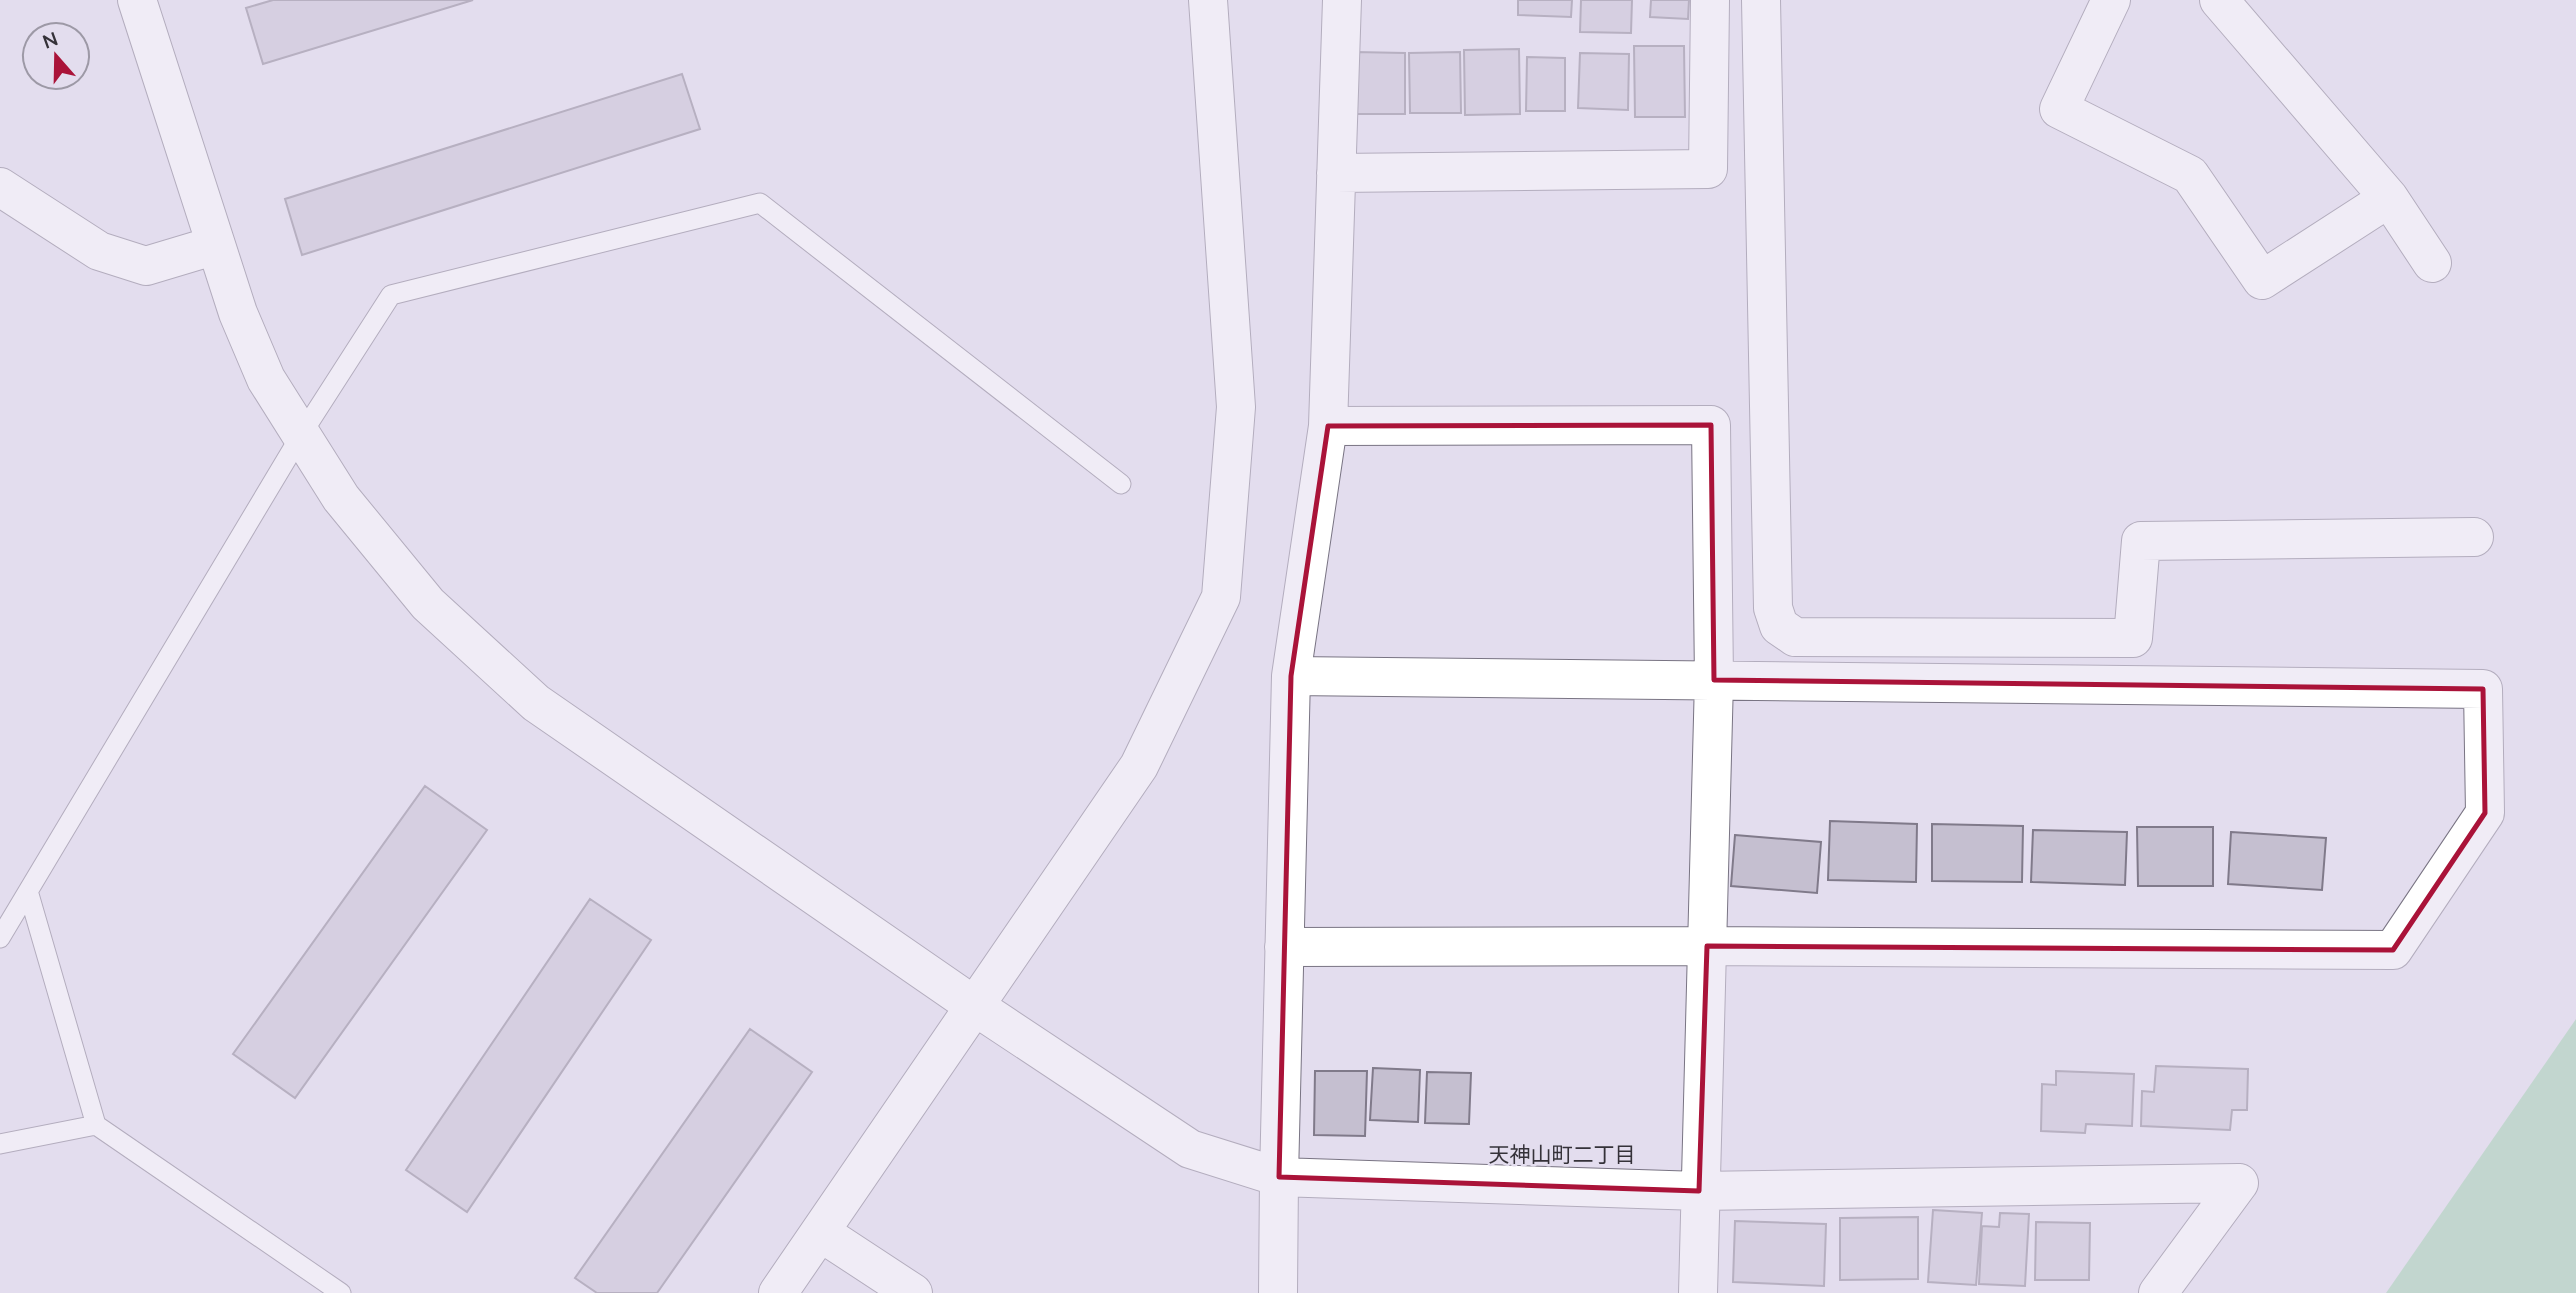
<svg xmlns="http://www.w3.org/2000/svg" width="2576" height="1293" font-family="Mulish,'Noto Sans JP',sans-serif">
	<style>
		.green { fill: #9acfa9 }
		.building { fill: #c5bfd0; stroke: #807a8a; stroke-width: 2 }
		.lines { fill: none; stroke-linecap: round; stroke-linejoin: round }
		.service-casing { stroke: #797483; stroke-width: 21 }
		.minor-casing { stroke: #797483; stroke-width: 40 }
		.service { stroke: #fff; stroke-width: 19 }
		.minor { stroke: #fff; stroke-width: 38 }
		.marked { fill: none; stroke: #aa1339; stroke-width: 5; stroke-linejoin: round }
		.labels { text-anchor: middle; stroke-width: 5; stroke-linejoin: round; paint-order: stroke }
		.neighbourhood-label { font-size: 21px; fill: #353239; stroke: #e3ddee }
	</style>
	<rect width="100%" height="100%" fill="#e3ddee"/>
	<path class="green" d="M2576,1019V1293H2386Z"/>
	<path class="building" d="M273,0H473L263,64L246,8Z
		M1518,0H1572L1571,17L1518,15Z
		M1581,0H1632L1631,33L1580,32Z
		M1651,0H1689L1688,19L1650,17Z
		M1634,46H1684L1685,117H1635Z
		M1519,49L1520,114L1465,115L1464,50Z
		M1355,52L1405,53V114H1354Z
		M1460,52L1461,113H1410L1409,53Z
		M1580,53L1629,54L1628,110L1578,108Z
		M1527,57L1565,58V111H1526Z
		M682,74L700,129L302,255L285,199Z
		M425,786L487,830L295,1098L233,1054Z
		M1830,821L1917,824L1916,882L1828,880Z
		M1932,824L2023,826L2022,882L1932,881Z
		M2137,827H2213V886H2138Z
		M2033,830L2127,832L2125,885L2031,882Z
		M2231,832L2326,838L2322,890L2228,884Z
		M1735,835L1821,842L1817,893L1731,886Z
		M590,899L651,940L467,1212L406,1170Z
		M750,1029L812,1072L657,1293H597L575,1278Z
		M2156,1066L2248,1069L2247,1110H2232L2230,1130L2141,1126L2142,1091L2154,1092Z
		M1373,1068L1420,1070L1418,1122L1370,1120Z
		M1315,1071H1367L1365,1136L1314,1135Z
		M2056,1071L2134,1074L2132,1126L2086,1124L2085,1133L2041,1131L2042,1084L2056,1085Z
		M1427,1072L1471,1073L1469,1124L1425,1123Z
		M1933,1210L1982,1213L1976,1285L1928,1282Z
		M2000,1213L2029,1214L2025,1286L1979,1284L1982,1226L1999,1227Z
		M1918,1217V1279L1840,1280V1218Z
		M1735,1221L1826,1224L1824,1286L1733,1282Z
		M2036,1222L2090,1223L2089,1280H2035Z"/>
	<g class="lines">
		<defs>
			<path id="service" d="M28,891L96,1125
				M0,938L301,435L391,295L760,203L1121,484
				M0,1144L96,1125L341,1293"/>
			<path id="minor" d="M137,0L238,313L266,379L341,498L428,604L536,703L976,1007L1190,1149L1279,1177L1699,1191L2239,1183
				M1761,0L1773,608L1779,626L1795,637L2133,638L2141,541L2474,537
				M2111,0L2059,109L2190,175L2262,280L2389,198
				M2219,0L2389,198L2432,263
				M1336,173L1708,169L1710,0
				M0,187L99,251L146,266L216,245
				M1328,426L1711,425L1714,680L1698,1293
				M1284,947L1707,946L2393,950L2485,813L2483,689L1291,676
				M820,1232L913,1293
				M778,1293L1139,766L1221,597L1236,407L1208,0
				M1278,1293L1279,1177L1291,676L1328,426L1342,0
				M2158,1293L2239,1183"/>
		</defs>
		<use href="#service" class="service-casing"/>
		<use href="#minor" class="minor-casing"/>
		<use href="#service" class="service"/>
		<use href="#minor" class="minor"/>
	</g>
	<path d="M0 0H2576V1293H0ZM1711,425L1714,680L2483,689L2485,813L2393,950L1707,946L1699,1191L1279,1177L1291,676L1328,426Z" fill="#e3ddee" fill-opacity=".55" fill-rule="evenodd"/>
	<path class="marked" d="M1711,425L1714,680L2483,689L2485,813L2393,950L1707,946L1699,1191L1279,1177L1291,676L1328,426Z"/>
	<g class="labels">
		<g class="neighbourhood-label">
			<text x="1562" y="1162">天神山町二丁目</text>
		</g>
	</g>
	<g transform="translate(56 56) rotate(340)"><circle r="33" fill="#e3ddee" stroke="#9d99a6" stroke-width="2"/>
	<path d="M0-5L12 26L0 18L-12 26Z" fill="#aa1339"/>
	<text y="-10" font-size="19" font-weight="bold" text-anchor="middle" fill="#353239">N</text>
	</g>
</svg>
